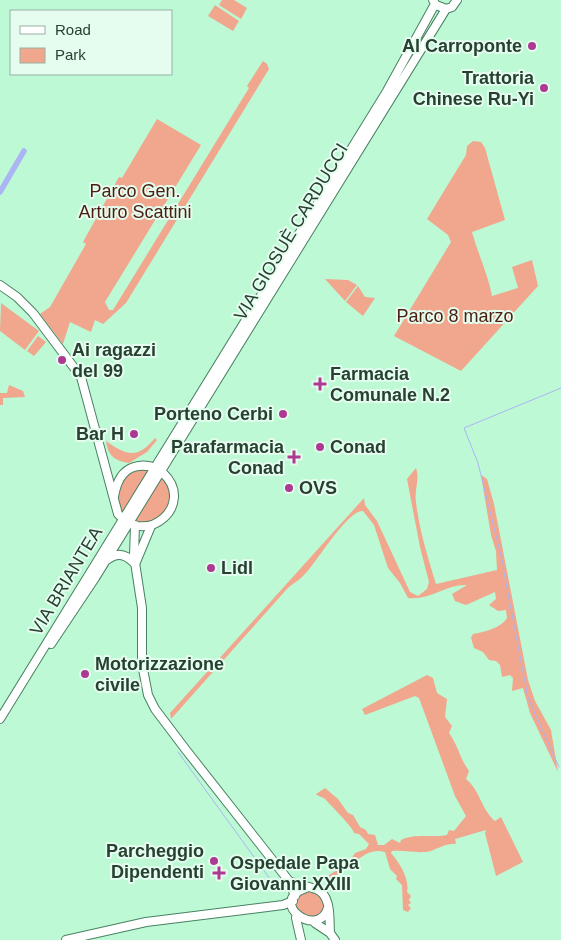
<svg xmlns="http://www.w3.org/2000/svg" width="561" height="940" font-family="Helvetica,sans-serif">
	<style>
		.green { fill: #f1a68e }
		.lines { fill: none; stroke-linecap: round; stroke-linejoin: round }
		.stream { stroke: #acb5f4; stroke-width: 1 }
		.canal { stroke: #acb5f4; stroke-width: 5.5 }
		.secondary-casing { stroke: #498162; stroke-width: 10 }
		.secondary { stroke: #fff; stroke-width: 8 }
		.poi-dot { fill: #ad3993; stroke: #e5fdee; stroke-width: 2 }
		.labels { text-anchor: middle; stroke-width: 4; stroke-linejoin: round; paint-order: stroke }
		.poi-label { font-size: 18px; font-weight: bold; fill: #284032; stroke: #e5fdee; text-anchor: start }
		.park-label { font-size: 18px; fill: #4a1e10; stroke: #e5fdee }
		.street-label { font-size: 18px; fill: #284032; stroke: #e5fdee }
	</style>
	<rect width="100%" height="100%" fill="#bdf9d5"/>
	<path class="green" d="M222,0H234L247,8L241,19L219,5Z
		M215,5L239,21L233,31L208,16Z
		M263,61L267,64L269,69L126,303L103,324L95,320L91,332L70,322L63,344L40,314L50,307L86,244L83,242L119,177L122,178L157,119L201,145L105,302L109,310H113L249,88L247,86Z
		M473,141L481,142L485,148L505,220L472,232C478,254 488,274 492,296L518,288L512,267L532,260L538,286L461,371L394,336L451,242L448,235L427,219L466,155L467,146Z
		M325,279L348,280L357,285L345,301Z
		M358,286L365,297L375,298L363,316L346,302Z
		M1,303L39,331L25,350L0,331Z
		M38,336L46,342L34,356L27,351Z
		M9,385L23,391L25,397L3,398V405H0V393H7Z
		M155,438L157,440L147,452L129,463C115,461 108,456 106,441C126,455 137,460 155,438Z
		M151,468L123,512C109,487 125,470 151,468Z
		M416,468C420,480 414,490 416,502C419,529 428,558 436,584L497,570L496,551L491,535L481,475L487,479L494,504L528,680L535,701L551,730L558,772L530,713L523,688L512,691L513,678L510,675L502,677L500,665L496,661L489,660L483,652L474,648L471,638L473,634C484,632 501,628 507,618L506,610L498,611L489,605L496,599L495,592L466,605L455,601L452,594L467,585C446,584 429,601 408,598L400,583L388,568L374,525L363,511C347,510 316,564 304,575C299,581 291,584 286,590L171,719L170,713L364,498L365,505L377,521L410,592L418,596L427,589L429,582L420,547L407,479Z
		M163,474L171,488L169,507C158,519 151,524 134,521Z
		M427,675L433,678L437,693L447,699L445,717L452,726L449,733C458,745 460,759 469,771L466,779C480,790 481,809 495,821L501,817L523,862L496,876L485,833L486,830L455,839L456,844C448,843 439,848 431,851C420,854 405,850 392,851L391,853C399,862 410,879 407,892L411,896L409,900L411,903L408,905L411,908L408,912L403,910L402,885L396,879L397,876L390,869L385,852C363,845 349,873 329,878V875L339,869L342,863L351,859L355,853L366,849L369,844L359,834L354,833C353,827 331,806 326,800C324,797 319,797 316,794L325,788L338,799L348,813L353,815L360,827L366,830L368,834L375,835L378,845H384L392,839L400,843L401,840C414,833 432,838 447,835L449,830L454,831L466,816L455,796L419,698L415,696L365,715L362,709Z
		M296 905a14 14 0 1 1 28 0a14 14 0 1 1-28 0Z"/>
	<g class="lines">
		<path class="stream" d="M504,568L478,463L464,428L561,388
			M504,572L528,698L559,767
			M178,752L275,886"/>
		<path class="canal" d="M0,192L24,151"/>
		<defs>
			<path id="secondary" d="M433,0L436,5L446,9L452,7L457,0
				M0,285L17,297L33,313L81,377L118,514C147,548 196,504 163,473C156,466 144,464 134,467C121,471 116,484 114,497
				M135,525L134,556L142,608V664L148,695L155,709L186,750L289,881L295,896
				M107,560C118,551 127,555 135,564
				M136,562L151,526
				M51,644L95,578L446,9
				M0,719L387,91L435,4
				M289,881C298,885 307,886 316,889C332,895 329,919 330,933
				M306,888C266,902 318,940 328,908
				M296,918L301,940
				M315,923L330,933L335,940
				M66,940L146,922L283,905L293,901"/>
		</defs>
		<use href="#secondary" class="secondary-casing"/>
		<use href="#secondary" class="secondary"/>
	</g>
	<g class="poi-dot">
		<circle cx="532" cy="46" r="5"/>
		<circle cx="544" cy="88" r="5"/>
		<circle cx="62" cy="360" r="5"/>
		<path d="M317.5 376.5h5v5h5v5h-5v5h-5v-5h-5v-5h5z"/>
		<circle cx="283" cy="414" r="5"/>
		<circle cx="134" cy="434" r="5"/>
		<circle cx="320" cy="447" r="5"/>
		<path d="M291.5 449.5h5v5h5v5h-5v5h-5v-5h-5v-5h5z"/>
		<circle cx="289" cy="488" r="5"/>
		<circle cx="211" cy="568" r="5"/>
		<circle cx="85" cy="674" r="5"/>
		<circle cx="214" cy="861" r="5"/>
		<path d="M216.5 865.5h5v5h5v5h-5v5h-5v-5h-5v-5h5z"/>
	</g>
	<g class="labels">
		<g class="poi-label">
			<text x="522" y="52" text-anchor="end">Al Carroponte</text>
			<text x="534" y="84" text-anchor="end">Trattoria<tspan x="534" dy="21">Chinese Ru-Yi</tspan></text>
			<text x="72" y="356">Ai ragazzi<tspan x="72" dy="21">del 99</tspan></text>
			<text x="330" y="380">Farmacia<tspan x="330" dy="21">Comunale N.2</tspan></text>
			<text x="273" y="420" text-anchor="end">Porteno Cerbi</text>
			<text x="124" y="440" text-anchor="end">Bar H</text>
			<text x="284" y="453" text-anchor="end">Parafarmacia<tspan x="284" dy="21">Conad</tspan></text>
			<text x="330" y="453">Conad</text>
			<text x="299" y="494">OVS</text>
			<text x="221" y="574">Lidl</text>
			<text x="95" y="670">Motorizzazione<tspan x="95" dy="21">civile</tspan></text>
			<text x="204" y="857" text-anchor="end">Parcheggio<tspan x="204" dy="21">Dipendenti</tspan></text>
			<text x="230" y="869">Ospedale Papa<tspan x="230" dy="21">Giovanni XXIII</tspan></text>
		</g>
		<g class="park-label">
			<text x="135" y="197">Parco Gen.<tspan x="135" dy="21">Arturo Scattini</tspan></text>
			<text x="455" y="322">Parco 8 marzo</text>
		</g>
		<g class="street-label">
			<text transform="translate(291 232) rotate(-59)" y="6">VIA GIOSUÈ CARDUCCI</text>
			<text transform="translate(66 581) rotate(-59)" y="6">VIA BRIANTEA</text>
		</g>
	</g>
	<rect x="10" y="10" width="162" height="65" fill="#e5fdee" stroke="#99b1a3"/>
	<rect x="20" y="26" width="25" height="8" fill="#ffffff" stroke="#99b1a3"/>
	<text x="55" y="35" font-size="15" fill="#284032">Road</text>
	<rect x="20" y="48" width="25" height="15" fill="#f1a68e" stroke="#99b1a3"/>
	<text x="55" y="60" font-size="15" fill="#284032">Park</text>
</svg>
